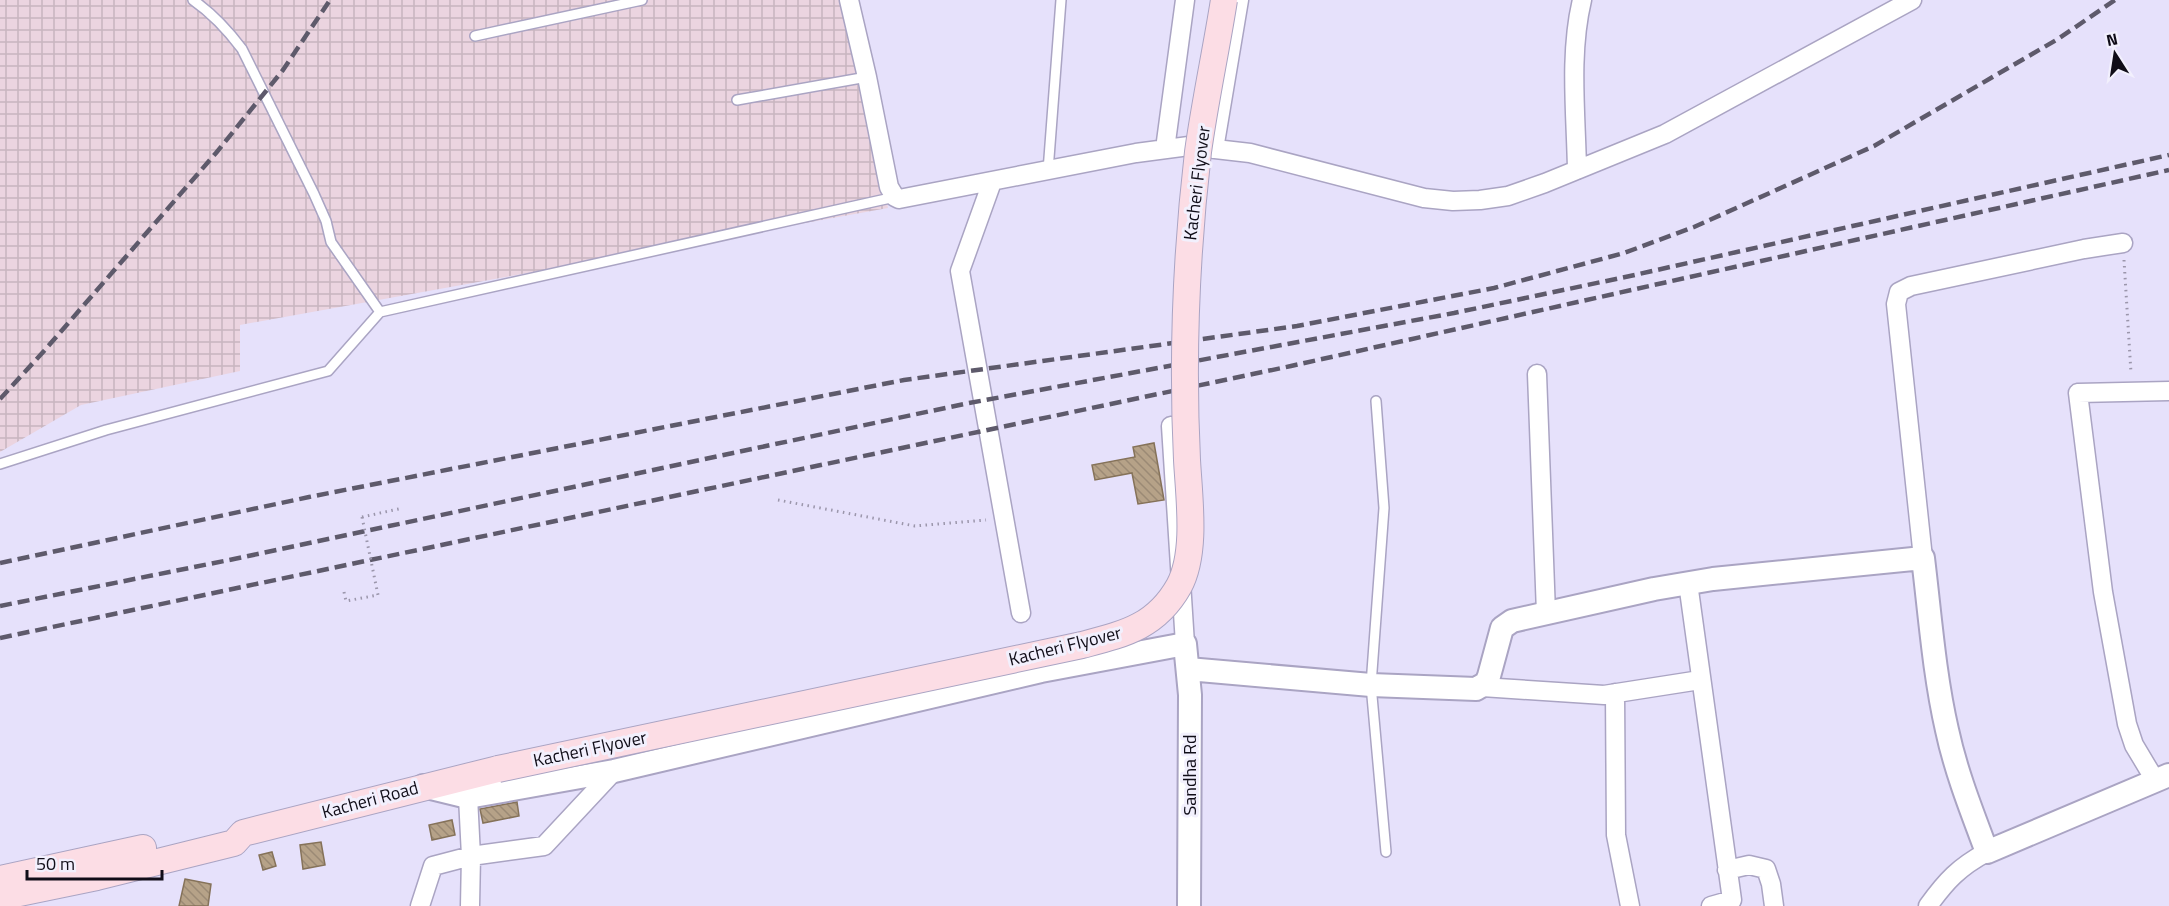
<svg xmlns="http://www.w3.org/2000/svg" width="2169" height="906" font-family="'Titillium Web',sans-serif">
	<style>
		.industrial { fill: url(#industrial-grid) }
		.building { fill: url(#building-back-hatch); stroke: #857259; stroke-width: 1.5 }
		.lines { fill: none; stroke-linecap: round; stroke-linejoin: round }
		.service-casing { stroke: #aaa4c3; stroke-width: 12 }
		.minor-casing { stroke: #aaa4c3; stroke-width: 21 }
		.tertiary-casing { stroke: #aaa4c3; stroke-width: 26 }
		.secondary-casing { stroke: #aaa4c3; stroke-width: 28 }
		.path { stroke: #9b96ab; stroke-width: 3; stroke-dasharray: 1.5 4.5; stroke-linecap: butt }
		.service { stroke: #fff; stroke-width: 9 }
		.minor { stroke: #fff; stroke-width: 18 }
		.tertiary { stroke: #fff; stroke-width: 22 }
		.secondary { stroke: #fcdde5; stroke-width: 26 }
		.rail { stroke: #5e5a6b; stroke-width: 4.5; stroke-dasharray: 12 6; stroke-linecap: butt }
		.secondary-bridge-casing { stroke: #aaa4c3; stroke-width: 28; stroke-linecap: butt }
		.path-bridge { stroke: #9b96ab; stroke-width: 3; stroke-dasharray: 1.5 4.5; stroke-linecap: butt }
		.secondary-bridge { stroke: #fcdde5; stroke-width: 26 }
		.labels { text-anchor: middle; stroke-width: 6; stroke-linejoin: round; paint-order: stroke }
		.street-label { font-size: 18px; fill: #100d18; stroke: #f2f0fd }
	</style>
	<defs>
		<pattern id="industrial-grid" width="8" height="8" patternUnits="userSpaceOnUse" patternTransform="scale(1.5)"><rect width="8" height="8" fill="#ebd4e0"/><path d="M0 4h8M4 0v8" fill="none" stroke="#c8b5bf"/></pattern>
		<pattern id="building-back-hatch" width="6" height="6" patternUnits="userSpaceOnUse" patternTransform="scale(1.5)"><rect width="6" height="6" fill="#b6a288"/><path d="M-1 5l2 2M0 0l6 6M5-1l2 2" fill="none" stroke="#9b8a75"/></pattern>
	</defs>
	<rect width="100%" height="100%" fill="#e6e1fb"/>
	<path class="industrial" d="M0,0H847L888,208L240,325V371L81,405L0,452Z"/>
	<path class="building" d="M1154,443L1164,500L1138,504L1132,473L1095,480L1092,465L1135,457L1133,447Z
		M517,802L519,816L483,823L480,809Z
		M452,820L455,835L432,840L429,825Z
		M321,842L325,865L303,869L300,845Z
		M272,852L276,866L263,870L259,855Z
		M185,879L211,884L208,906H179Z"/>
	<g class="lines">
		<defs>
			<path id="service" d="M193,0C213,14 227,29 242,49L314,194L326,221L331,242L380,312
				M475,36L642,0
				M737,100L867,77
				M1048,171L1061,0
				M1376,401L1384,508L1371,685L1386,852
				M0,464L106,430L328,371L380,312L895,197"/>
			<path id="minor" d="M849,0L867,77L889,187L895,197L899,199L1136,153L1189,146L1250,153L1424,198L1453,201L1480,200L1508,196L1545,183L1665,134L1912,0
				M1165,149L1185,0
				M1214,149L1239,0
				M1577,170C1576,114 1569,54 1582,0
				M992,182L960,271L1021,613
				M1537,374L1546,613
				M1171,426L1185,644
				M1923,558L1896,304L1899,292L1911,286L2084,249L2123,243
				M1688,583L1732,900L1711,906
				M1482,687L1604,695L1700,680
				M1615,693L1616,835L1630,906
				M2155,780L2134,745L2127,724L2103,592L2078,393L2169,391
				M468,797L471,856L470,906
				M1727,870L1749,865L1766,869L1771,884L1774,906
				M420,906L433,866L471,856L544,846L614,771
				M1928,906C1946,881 1959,867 1987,852"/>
			<path id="tertiary" d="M1188,669L1371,685L1476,689L1486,683L1489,676L1502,628L1512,621L1654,589L1713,579L1923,558C1930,615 1934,673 1947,730C1956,772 1972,812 1987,852L2169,775
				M423,786L468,797L614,771L1041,671L1185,644L1190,695L1189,906"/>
			<path id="secondary" d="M0,879L143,848
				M0,897L97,877L234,843L243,833L498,769"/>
		</defs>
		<use href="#service" class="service-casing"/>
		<use href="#minor" class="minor-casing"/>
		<use href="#tertiary" class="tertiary-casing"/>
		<use href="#secondary" class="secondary-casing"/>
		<path class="path" d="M2124,260L2131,373
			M778,500L915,526L986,520
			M362,517L403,508
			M344,592L346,601L378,595"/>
		<use href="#service" class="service"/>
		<use href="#minor" class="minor"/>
		<use href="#tertiary" class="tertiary"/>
		<use href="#secondary" class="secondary"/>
		<path class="rail" d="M0,399L44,351L216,153L283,70L330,0
			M0,563L309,497L904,380L1297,326L1494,288L1624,253L1694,227L1874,146L2058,39L2115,0
			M0,606L234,559L964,404L1454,313L1630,276L2169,155
			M0,638L1291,366L2169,170"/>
		<defs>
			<path id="secondary-bridge" d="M498,769L1082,645C1124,634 1156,627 1179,586C1197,553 1189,497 1187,460C1182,357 1186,255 1198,152C1205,101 1216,51 1224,0"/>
		</defs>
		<use href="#secondary-bridge" class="secondary-bridge-casing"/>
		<path class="path-bridge" d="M362,517L378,595"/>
		<use href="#secondary-bridge" class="secondary-bridge"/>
	</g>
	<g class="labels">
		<g class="street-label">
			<text transform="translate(1197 183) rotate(-83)" y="6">Kacheri Flyover</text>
			<text transform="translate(1065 646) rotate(-14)" y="6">Kacheri Flyover</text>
			<text transform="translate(590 749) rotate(-12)" y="6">Kacheri Flyover</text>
			<text transform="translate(1190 775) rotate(-90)" y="6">Sandha Rd</text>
			<text transform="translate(370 800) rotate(-15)" y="6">Kacheri Road</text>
		</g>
	</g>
	<g transform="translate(2115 54) rotate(348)" stroke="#f2f0fd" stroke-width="4.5" paint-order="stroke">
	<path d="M0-4.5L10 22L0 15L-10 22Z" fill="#100d18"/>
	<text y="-9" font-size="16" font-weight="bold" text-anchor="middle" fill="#100d18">N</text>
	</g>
	<path d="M27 870v9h135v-9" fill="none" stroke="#100d18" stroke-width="3"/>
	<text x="36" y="870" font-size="18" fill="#100d18" stroke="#f2f0fd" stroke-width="4.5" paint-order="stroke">50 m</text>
</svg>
